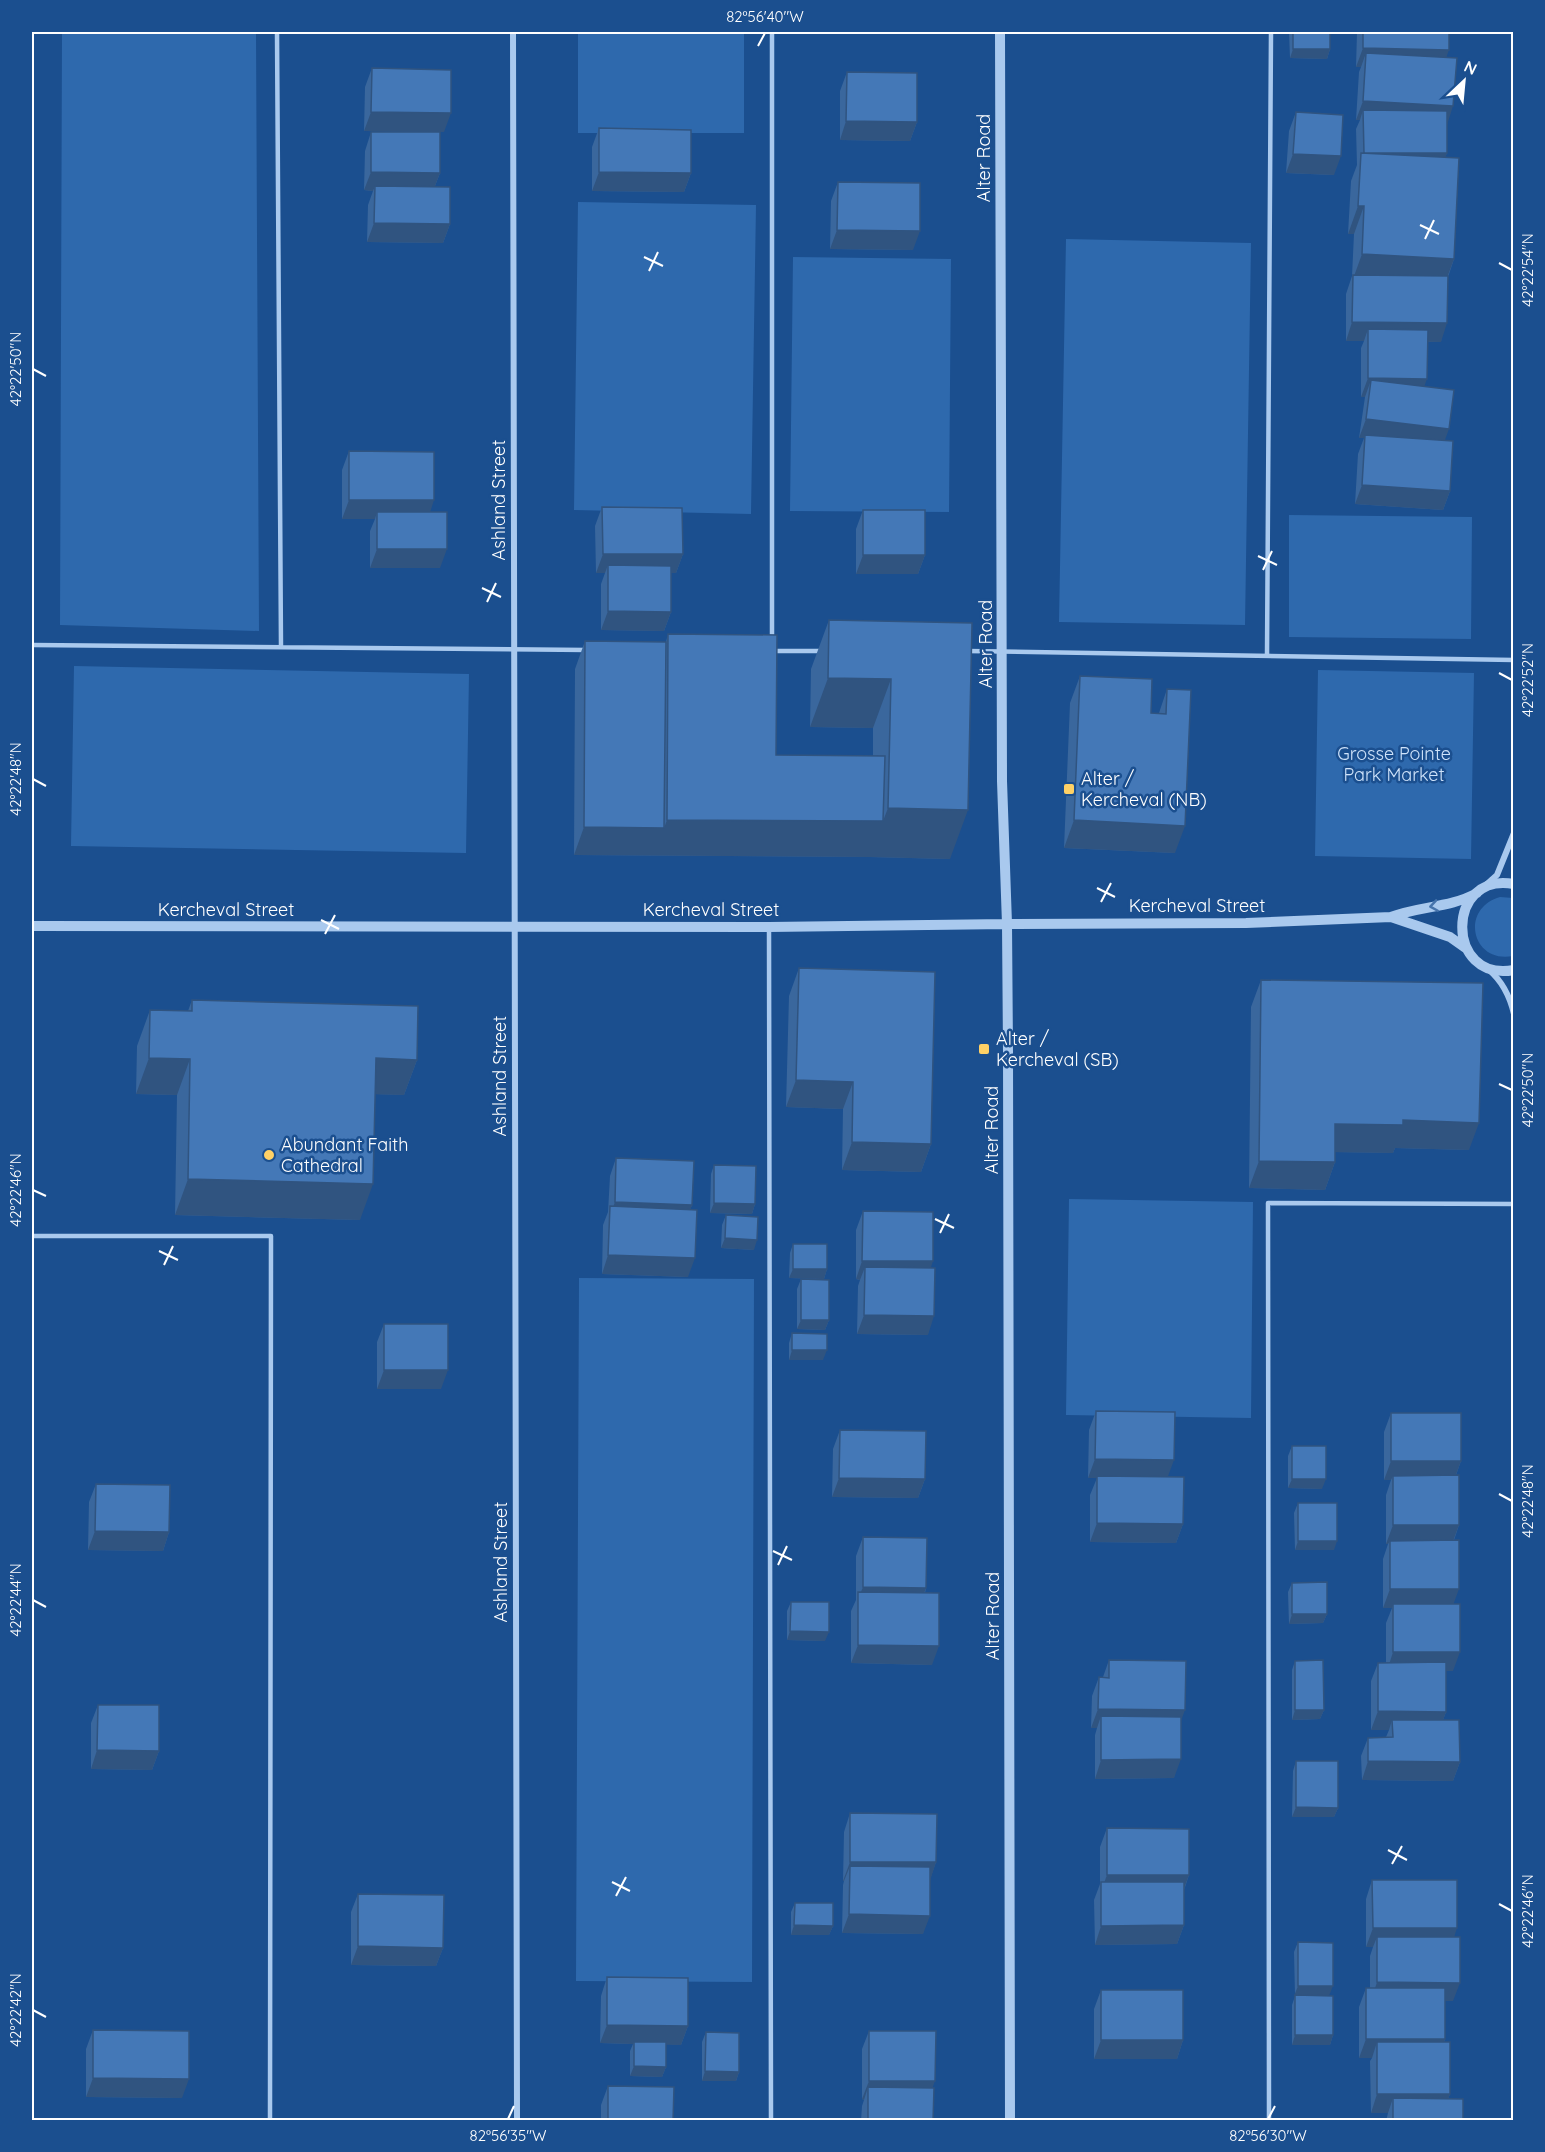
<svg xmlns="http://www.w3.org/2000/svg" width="1545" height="2152" font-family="Quicksand,sans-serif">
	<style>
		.green { fill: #2e69ad }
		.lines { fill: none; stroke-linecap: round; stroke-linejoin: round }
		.service { stroke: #a9c9ee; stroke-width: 4.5 }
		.minor { stroke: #a9c9ee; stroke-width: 6 }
		.tertiary { stroke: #a9c9ee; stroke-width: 10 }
		.wall { fill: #3a679d }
		.shaded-wall { fill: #305480 }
		.building { fill: #4478b7; stroke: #305480; stroke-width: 1.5 }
		.oneway { stroke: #4674ac }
		.ticks { fill: none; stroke: #fff; stroke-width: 2 }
		.poi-dot { fill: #ffd166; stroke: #1b4f8f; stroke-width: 2 }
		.labels { text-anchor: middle; stroke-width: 5; stroke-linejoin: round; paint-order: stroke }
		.street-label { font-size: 18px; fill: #fff; stroke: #1b4f8f }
		.park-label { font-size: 18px; fill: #cfe3fa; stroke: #1b4f8f }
		.poi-label { font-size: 18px; fill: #fff; stroke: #1b4f8f; text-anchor: start }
		.neatline { fill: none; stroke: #fff; stroke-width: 2 }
		.ticks-label { font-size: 15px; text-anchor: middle; fill: #fff }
	</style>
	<rect width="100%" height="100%" fill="#1b4f8f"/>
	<path class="green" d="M62,32H256L259,631L60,625Z
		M578,32H744V133H578Z
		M578,202L756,205L751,514L574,510Z
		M1066,239L1251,243L1245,625L1059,622Z
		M793,257L951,259L949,512L790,511Z
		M1289,515L1472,517L1471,639L1289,637Z
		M74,666L469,674L466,853L71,846Z
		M1318,670L1474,673L1471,859L1315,856Z
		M1500,897L1513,898V956C1472,964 1459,909 1500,897Z
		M1069,1199L1253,1202L1251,1418L1066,1415Z
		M579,1278L754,1279L752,1982L576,1981Z"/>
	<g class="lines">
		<path class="service" d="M277,32L281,647
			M772,32V641
			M32,645L587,650
			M772,651H824
			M967,651L1514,660
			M1267,656L1271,32
			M769,927L771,2120
			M32,1236H271L270,2120
			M1269,2120L1268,1203L1514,1204"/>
		<path class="minor" d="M513,32L517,2120
			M1487,884L1497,875L1514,833
			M1489,970C1502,981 1510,997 1514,1014"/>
		<path class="tertiary" d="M1000,32L1002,781L1007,924L1008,1051L1010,2120
			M1514,884C1445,871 1445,983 1514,970
			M1391,917L1450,937L1467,949
			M32,926L769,927L1007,924L1246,923L1391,917C1419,906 1450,908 1477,893"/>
	</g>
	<path class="wall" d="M1289,32H1330V49L1327,59L1290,58Z
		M1357,32H1449L1446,58L1447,153L1445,157L1454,259L1448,277L1441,342H1427L1424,386L1445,440L1450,491L1443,510L1355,504L1358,454L1364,438H1359L1365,397H1361V348L1364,341H1346V294L1352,276L1354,234H1348L1351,181L1357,165L1356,129L1360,120H1356L1359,72L1361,67H1356Z
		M372,68L444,132L364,131L365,87Z
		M847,72L917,122L910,141L840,140V91Z
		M1296,112L1334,175L1286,173L1289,131Z
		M599,128L691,173L684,192L592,191V147Z
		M371,132L440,173L435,186L450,224L443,243L367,242L368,205L373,191L364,190L365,151Z
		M838,182L913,250L830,249L831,201Z
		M349,451L430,512L440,568H370V531L375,519H342V470Z
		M602,507L683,554L676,573H671V612L664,631L601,630V584L605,573H596L595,526Z
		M863,510L925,555L918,574H856V529Z
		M829,620L972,623L950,859L870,857L574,855L575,669L585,641L666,642L668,634L776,755L873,756V728L810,727L811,669Z
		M1080,676L1151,713H1159L1167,689L1175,853L1064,848L1070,703Z
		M799,968L931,1144L921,1172L842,1170L843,1109L786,1107L789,996Z
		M1261,980L1469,1150L1395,1148L1393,1153L1335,1152V1162L1325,1190L1249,1188L1251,1007Z
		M192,1000L417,1060L404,1095L375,1094L360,1220L175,1215L177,1095L136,1094L137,1046L150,1010L188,1011Z
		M616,1158L692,1205L690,1210L688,1277L602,1274L603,1225L608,1212L610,1176Z
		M714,1165L755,1204L752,1214L710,1213L711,1174Z
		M863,1211L931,1268L928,1335L857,1334L858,1286L860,1280L856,1279V1230Z
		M726,1215L754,1250L721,1248L722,1225Z
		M793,1244L827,1269L824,1279L789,1278L790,1253Z
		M801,1279L829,1320L825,1330L797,1329V1289Z
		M384,1324L441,1389H377V1342Z
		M792,1333L823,1360H789V1343Z
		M1096,1411L1168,1477L1183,1524L1176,1543L1090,1542V1495L1097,1478H1088L1089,1430Z
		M1391,1413L1461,1461L1456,1475L1459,1525L1454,1540L1453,1671H1446V1712L1443,1720L1460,1762L1453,1781L1362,1780L1361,1756L1368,1738L1386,1737L1389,1730H1371V1681L1378,1663H1386V1623L1392,1608H1383V1559L1388,1544H1386V1495L1391,1480H1384V1432Z
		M840,1430L925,1479L918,1498L832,1497L833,1449Z
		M1292,1446L1322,1489L1288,1488V1456Z
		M96,1484L169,1532L163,1551L88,1550L89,1502Z
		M1298,1503L1334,1550H1295L1294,1513Z
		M863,1537L926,1588L925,1593L932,1665L851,1663V1611L856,1600V1556Z
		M1292,1583L1327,1614L1323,1623L1289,1624L1288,1592Z
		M791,1602L825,1641L787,1640V1611Z
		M1109,1660L1181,1722L1174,1778L1095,1779V1735L1097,1728H1091L1092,1696L1099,1677H1103Z
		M1295,1661L1324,1710L1320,1719L1292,1720V1670Z
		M98,1705L159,1751L152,1770L91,1769V1723Z
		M1296,1761L1338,1808L1334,1817H1292L1293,1771Z
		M850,1813L936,1862L930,1879L923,1934L842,1933L843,1885L844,1881H843L844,1832Z
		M1107,1828L1189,1875L1184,1890V1925L1177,1944L1095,1945L1094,1900L1100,1884V1847Z
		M1372,1880L1454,1937L1453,2001H1445V2039L1444,2042L1450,2094L1448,2099L1463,2121H1386L1388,2113H1371L1370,2061L1372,2058H1359V2007L1366,1988H1370V1956L1373,1947H1366V1899Z
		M358,1894L443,1948L436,1966L351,1965V1912Z
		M795,1903L833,1926L829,1935H791V1912Z
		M1298,1942L1329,1996L1333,2035L1330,2045H1292V2005L1295,1996L1294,1952Z
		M607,1977L688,2026L681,2045L666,2044V2067L662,2077L630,2076V2051L633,2044L600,2043L601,1996Z
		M1101,1990L1183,2040L1177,2059H1094V2009Z
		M93,2030L182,2098L86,2097V2049Z
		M869,2031L933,2088V2121H861L862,2106L864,2100L862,2099V2049Z
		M706,2032L739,2072L736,2081H702V2042Z
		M608,2086L673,2121H601V2105Z"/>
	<path class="shaded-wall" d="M1363,48L1449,50L1442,69L1366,53L1361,67H1356Z
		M1293,49H1330L1327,59L1290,58Z
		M1363,101L1453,106L1447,125L1363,110L1360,120H1356Z
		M371,112L451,113L444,132L364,131Z
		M846,121L917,122L910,141L840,140Z
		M1364,153H1447L1440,172Z
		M1293,154L1341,156L1334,175L1286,173Z
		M371,172L440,173L433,191L375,186L373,191L364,190Z
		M599,172L691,173L684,192L592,191Z
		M1358,206H1364L1354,234H1348Z
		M374,223L450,224L443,243L367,242Z
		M837,230L920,231L913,250L830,249Z
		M1362,254L1454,259L1444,286L1353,279Z
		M1352,322L1447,323L1441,342L1368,341V329L1364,341H1346Z
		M1368,378L1427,379L1420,398L1371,380L1365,397H1361Z
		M1366,419L1449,429L1442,448L1365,435L1364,438H1359Z
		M1362,485L1450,491L1443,510L1355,504Z
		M349,500H434L428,519L377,512L375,519H342Z
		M377,549H447L440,568H370Z
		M603,554H683L676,573H608V565L605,573H596Z
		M863,555H925L918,574H856Z
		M608,611L671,612L664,631L601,630Z
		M828,678L891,679L873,728L810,727Z
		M888,808L968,810L950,859L870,857L574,855L584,827L664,828L667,820L883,821Z
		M1074,820L1185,826L1175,853L1064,848Z
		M149,1058L190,1059L177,1095L136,1094Z
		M376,1058L417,1060L404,1095L363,1094Z
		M796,1080L853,1082L843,1109L786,1107Z
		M1403,1120L1479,1123L1469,1150L1395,1148L1393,1153L1325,1152L1335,1124Z
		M852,1142L931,1144L921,1172L842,1170Z
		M1259,1161L1335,1162L1325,1190L1249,1188Z
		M188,1179L373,1184L360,1220L175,1215Z
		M615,1202L692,1205L685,1224L610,1215Z
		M714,1203L755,1204L752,1214L710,1213Z
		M725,1238L757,1240L754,1250L721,1248Z
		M608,1255L695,1258L688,1277L602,1274Z
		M862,1261H933L927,1280L865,1267L860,1280L856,1279Z
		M793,1269H827L824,1279L789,1278Z
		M864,1315L934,1316L928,1335L857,1334Z
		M801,1320H829L825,1330L797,1329Z
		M792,1350H827L823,1360H789Z
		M384,1370H448L441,1389H377Z
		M1095,1459L1174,1460L1167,1479L1088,1478Z
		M1391,1461H1461L1454,1480L1393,1476L1391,1480H1384Z
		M839,1478L925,1479L918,1498L832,1497Z
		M1292,1479H1326L1322,1489L1288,1488Z
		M1097,1523L1183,1524L1176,1543L1090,1542Z
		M1393,1525H1459L1452,1544L1390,1541L1388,1544H1386Z
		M95,1531L169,1532L163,1551L88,1550Z
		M1298,1541H1337L1334,1550H1295Z
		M863,1587L926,1588L919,1607L858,1599Z
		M1390,1589H1459L1452,1608L1393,1604L1392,1608H1383Z
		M1292,1614H1327L1323,1623L1289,1624Z
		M790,1631L829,1632L825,1641L787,1640Z
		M858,1645L939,1646L932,1665L851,1663Z
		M1393,1652H1460L1453,1671H1387Z
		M1098,1709L1185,1710L1178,1729L1101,1716L1097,1728H1091Z
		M1295,1710H1324L1320,1719L1292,1720Z
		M1378,1711L1446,1712L1439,1731L1392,1720L1389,1730H1371Z
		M97,1750L159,1751L152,1770L91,1769Z
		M1181,1759L1174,1778L1095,1779L1101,1760Z
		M1368,1761L1460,1762L1453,1781L1362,1780Z
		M1296,1807L1338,1808L1334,1817H1292Z
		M850,1862H936L930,1881L850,1866L844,1881H843Z
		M1107,1875H1189L1182,1894L1101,1891Z
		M849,1914L930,1916L923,1934L842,1933Z
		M794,1925L833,1926L829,1935H791Z
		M1184,1925L1177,1944L1095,1945L1101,1926Z
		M1373,1928H1457L1451,1947L1377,1937L1373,1947H1366Z
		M358,1946L443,1948L436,1966L351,1965Z
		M1377,1982L1460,1983L1453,2001H1371Z
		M1298,1986H1333L1329,1996H1294Z
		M607,2025L688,2026L681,2045L634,2044V2042L633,2044L600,2043Z
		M1295,2035H1333L1330,2045H1292Z
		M1366,2039H1445L1438,2058L1377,2042L1372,2058H1359Z
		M1101,2040H1183L1177,2059H1094Z
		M634,2066L666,2067L662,2077L630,2076Z
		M705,2071L739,2072L736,2081H702Z
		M93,2078L189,2079L182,2098L86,2097Z
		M869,2081H935L928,2100L868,2087L864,2100L862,2099Z
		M1377,2094H1450L1443,2113L1393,2098L1388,2113H1371Z"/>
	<path class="building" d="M1293,32H1330V49H1293Z
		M1363,32H1449V50L1363,48Z
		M1366,53L1457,58L1453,106L1363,101Z
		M372,68L451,70V113L371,112Z
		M847,72L917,73V122L846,121Z
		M1363,110L1447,111V153H1364Z
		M1296,112L1343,115L1341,156L1293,154Z
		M599,128L691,130V173L599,172Z
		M371,132H440V173L371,172Z
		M1361,153L1459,158L1454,259L1362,254L1364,206H1358Z
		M838,182L920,183V231L837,230Z
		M375,186L450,187V224L374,223Z
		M1353,275L1448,276L1447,323L1352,322Z
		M1368,329L1428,330L1427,379L1368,378Z
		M1371,380L1454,390L1449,429L1366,419Z
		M1365,435L1453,441L1450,491L1362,485Z
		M349,451L434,452V500H349Z
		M602,507L682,508L683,554H603Z
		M863,510H925V555H863Z
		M377,512H447V549H377Z
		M608,565L671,566V612L608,611Z
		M829,620L972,623L968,810L888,808L891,679L828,678Z
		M668,634L777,635L776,755L885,756L883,821L667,820Z
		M585,641L666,642L664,828L584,827Z
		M1080,676L1152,679L1151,713L1166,714L1167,689L1191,690L1185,826L1074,820Z
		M799,968L935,972L931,1144L852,1142L853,1082L796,1080Z
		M1261,980L1483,983L1479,1123L1403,1120V1125L1335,1124V1162L1259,1161Z
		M192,1000L418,1006L417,1060L376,1058L373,1184L188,1179L190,1059L149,1058L150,1010L192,1011Z
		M616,1158L694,1161L692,1205L615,1202Z
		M714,1165L756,1166L755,1204L714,1203Z
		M610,1206L697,1210L695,1258L608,1255Z
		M863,1211L933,1212V1261H862Z
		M726,1215L758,1217L757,1240L725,1238Z
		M793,1244H827V1269H793Z
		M865,1267L935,1268L934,1316L864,1315Z
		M801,1279L829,1280V1320H801Z
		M384,1324H448V1370H384Z
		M792,1333L827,1334V1350H792Z
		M1096,1411L1175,1412L1174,1460L1095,1459Z
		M1391,1413H1461V1461H1391Z
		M840,1430L926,1431L925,1479L839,1478Z
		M1292,1446H1326V1479H1292Z
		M1459,1475V1525H1393V1476Z
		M1097,1476L1184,1477L1183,1524L1097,1523Z
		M96,1484L170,1485L169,1532L95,1531Z
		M1298,1503H1337V1541H1298Z
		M863,1537L927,1538L926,1588L863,1587Z
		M1459,1540V1589H1390V1541Z
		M1327,1582V1614H1292V1583Z
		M858,1592L939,1593V1646L858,1645Z
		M791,1602H829V1632L790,1631Z
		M1393,1604H1460V1652H1393Z
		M1109,1660L1186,1661L1185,1710L1098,1709L1099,1677L1109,1678Z
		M1323,1660L1324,1710H1295V1661Z
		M1446,1662V1712L1378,1711V1663Z
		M98,1705H159V1751L97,1750Z
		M1101,1716L1181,1717V1759L1101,1760Z
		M1392,1720H1459L1460,1762L1368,1761V1738L1393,1737Z
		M1296,1761H1338V1808L1296,1807Z
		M850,1813L937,1814L936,1862H850Z
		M1107,1828L1189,1829V1875H1107Z
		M850,1866L930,1867V1916L849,1914Z
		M1372,1880H1457V1928H1373Z
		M1101,1882H1184V1925L1101,1926Z
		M358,1894L444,1895L443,1948L358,1946Z
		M795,1903H833V1926L794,1925Z
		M1377,1937H1460V1983L1377,1982Z
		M1298,1942L1333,1943V1986H1298Z
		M607,1977L688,1978V2026L607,2025Z
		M1366,1988H1445V2039H1366Z
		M1101,1990H1183V2040H1101Z
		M1295,1995L1333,1996V2035H1295Z
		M93,2030L189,2031V2079L93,2078Z
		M869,2031H936L935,2081H869Z
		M706,2032L739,2033V2072L705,2071Z
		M634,2042H666V2067L634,2066Z
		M1377,2042H1450V2094H1377Z
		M608,2086L674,2087L673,2121H608Z
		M868,2087L934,2088L933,2121H868Z
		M1393,2098L1463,2099V2121H1393Z"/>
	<defs><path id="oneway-chevron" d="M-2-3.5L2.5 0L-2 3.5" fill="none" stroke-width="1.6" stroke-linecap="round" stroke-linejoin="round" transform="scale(1.5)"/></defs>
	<use class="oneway" href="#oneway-chevron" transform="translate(1434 906) rotate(171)"/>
	<path class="ticks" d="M758,46L765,33M1420,225L1439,234M1425,239L1434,220M644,257L663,266M1499,263L1512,270M649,271L658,252M33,369L46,376M1258,556L1277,565M1263,570L1272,551M482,588L501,597M487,602L496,583M1499,673L1512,680M33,779L46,786M1097,888L1115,897M1101,902L1111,883M321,920L339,929M325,934L335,915M1499,1084L1512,1090M33,1190L46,1196M935,1219L954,1228M940,1233L949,1214M159,1251L178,1260M164,1265L173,1246M1499,1494L1512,1501M773,1551L792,1560M778,1565L787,1546M33,1600L46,1607M1388,1850L1407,1860M1392,1864L1402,1846M612,1882L630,1891M616,1896L626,1877M1499,1904L1512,1911M33,2010L46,2017M508,2119L514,2106M1268,2119L1275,2106"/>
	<g class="poi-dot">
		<rect x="1063" y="783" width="12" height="12" rx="3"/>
		<rect x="978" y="1043" width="12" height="12" rx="3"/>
		<circle cx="269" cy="1155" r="6"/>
	</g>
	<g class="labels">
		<g class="street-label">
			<text transform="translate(984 158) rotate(-90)" y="6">Alter Road</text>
			<text transform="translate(499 500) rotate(-90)" y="6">Ashland Street</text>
			<text transform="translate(986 644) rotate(-90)" y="6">Alter Road</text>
			<text x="1197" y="912">Kercheval Street</text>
			<text x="226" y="916">Kercheval Street</text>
			<text x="711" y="916">Kercheval Street</text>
			<text transform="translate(500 1076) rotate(-90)" y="6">Ashland Street</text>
			<text transform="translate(992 1130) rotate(-90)" y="6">Alter Road</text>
			<text transform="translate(501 1562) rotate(-90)" y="6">Ashland Street</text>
			<text transform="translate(993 1616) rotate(-90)" y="6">Alter Road</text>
		</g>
		<g class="park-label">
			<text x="1394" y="760">Grosse Pointe<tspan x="1394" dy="21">Park Market</tspan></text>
		</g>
		<g class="poi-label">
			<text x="1081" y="785">Alter /<tspan x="1081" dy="21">Kercheval (NB)</tspan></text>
			<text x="996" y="1045">Alter /<tspan x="996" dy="21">Kercheval (SB)</tspan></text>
			<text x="281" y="1151">Abundant Faith<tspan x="281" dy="21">Cathedral</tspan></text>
		</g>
	</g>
	<rect width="1545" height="2152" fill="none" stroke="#1b4f8f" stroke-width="66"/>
	<g transform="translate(1464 81) rotate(26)" stroke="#1b4f8f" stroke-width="4.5" paint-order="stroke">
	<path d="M0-4.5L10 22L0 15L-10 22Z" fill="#ffffff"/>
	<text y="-9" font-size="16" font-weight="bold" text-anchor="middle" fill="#ffffff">N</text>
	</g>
	<rect x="33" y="33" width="1479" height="2086" class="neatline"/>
	<g class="ticks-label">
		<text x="765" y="22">82°56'40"W</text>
		<text transform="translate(1528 270) rotate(-90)" y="5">42°22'54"N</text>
		<text transform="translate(16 369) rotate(-90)" y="5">42°22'50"N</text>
		<text transform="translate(1528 680) rotate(-90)" y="5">42°22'52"N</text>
		<text transform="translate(16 779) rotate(-90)" y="5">42°22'48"N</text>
		<text transform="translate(1528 1090) rotate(-90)" y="5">42°22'50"N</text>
		<text transform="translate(16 1190) rotate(-90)" y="5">42°22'46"N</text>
		<text transform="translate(1528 1501) rotate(-90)" y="5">42°22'48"N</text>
		<text transform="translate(16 1600) rotate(-90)" y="5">42°22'44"N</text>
		<text transform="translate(1528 1911) rotate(-90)" y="5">42°22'46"N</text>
		<text transform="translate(16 2010) rotate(-90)" y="5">42°22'42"N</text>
		<text x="508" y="2141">82°56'35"W</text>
		<text x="1268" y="2141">82°56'30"W</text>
	</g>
</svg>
